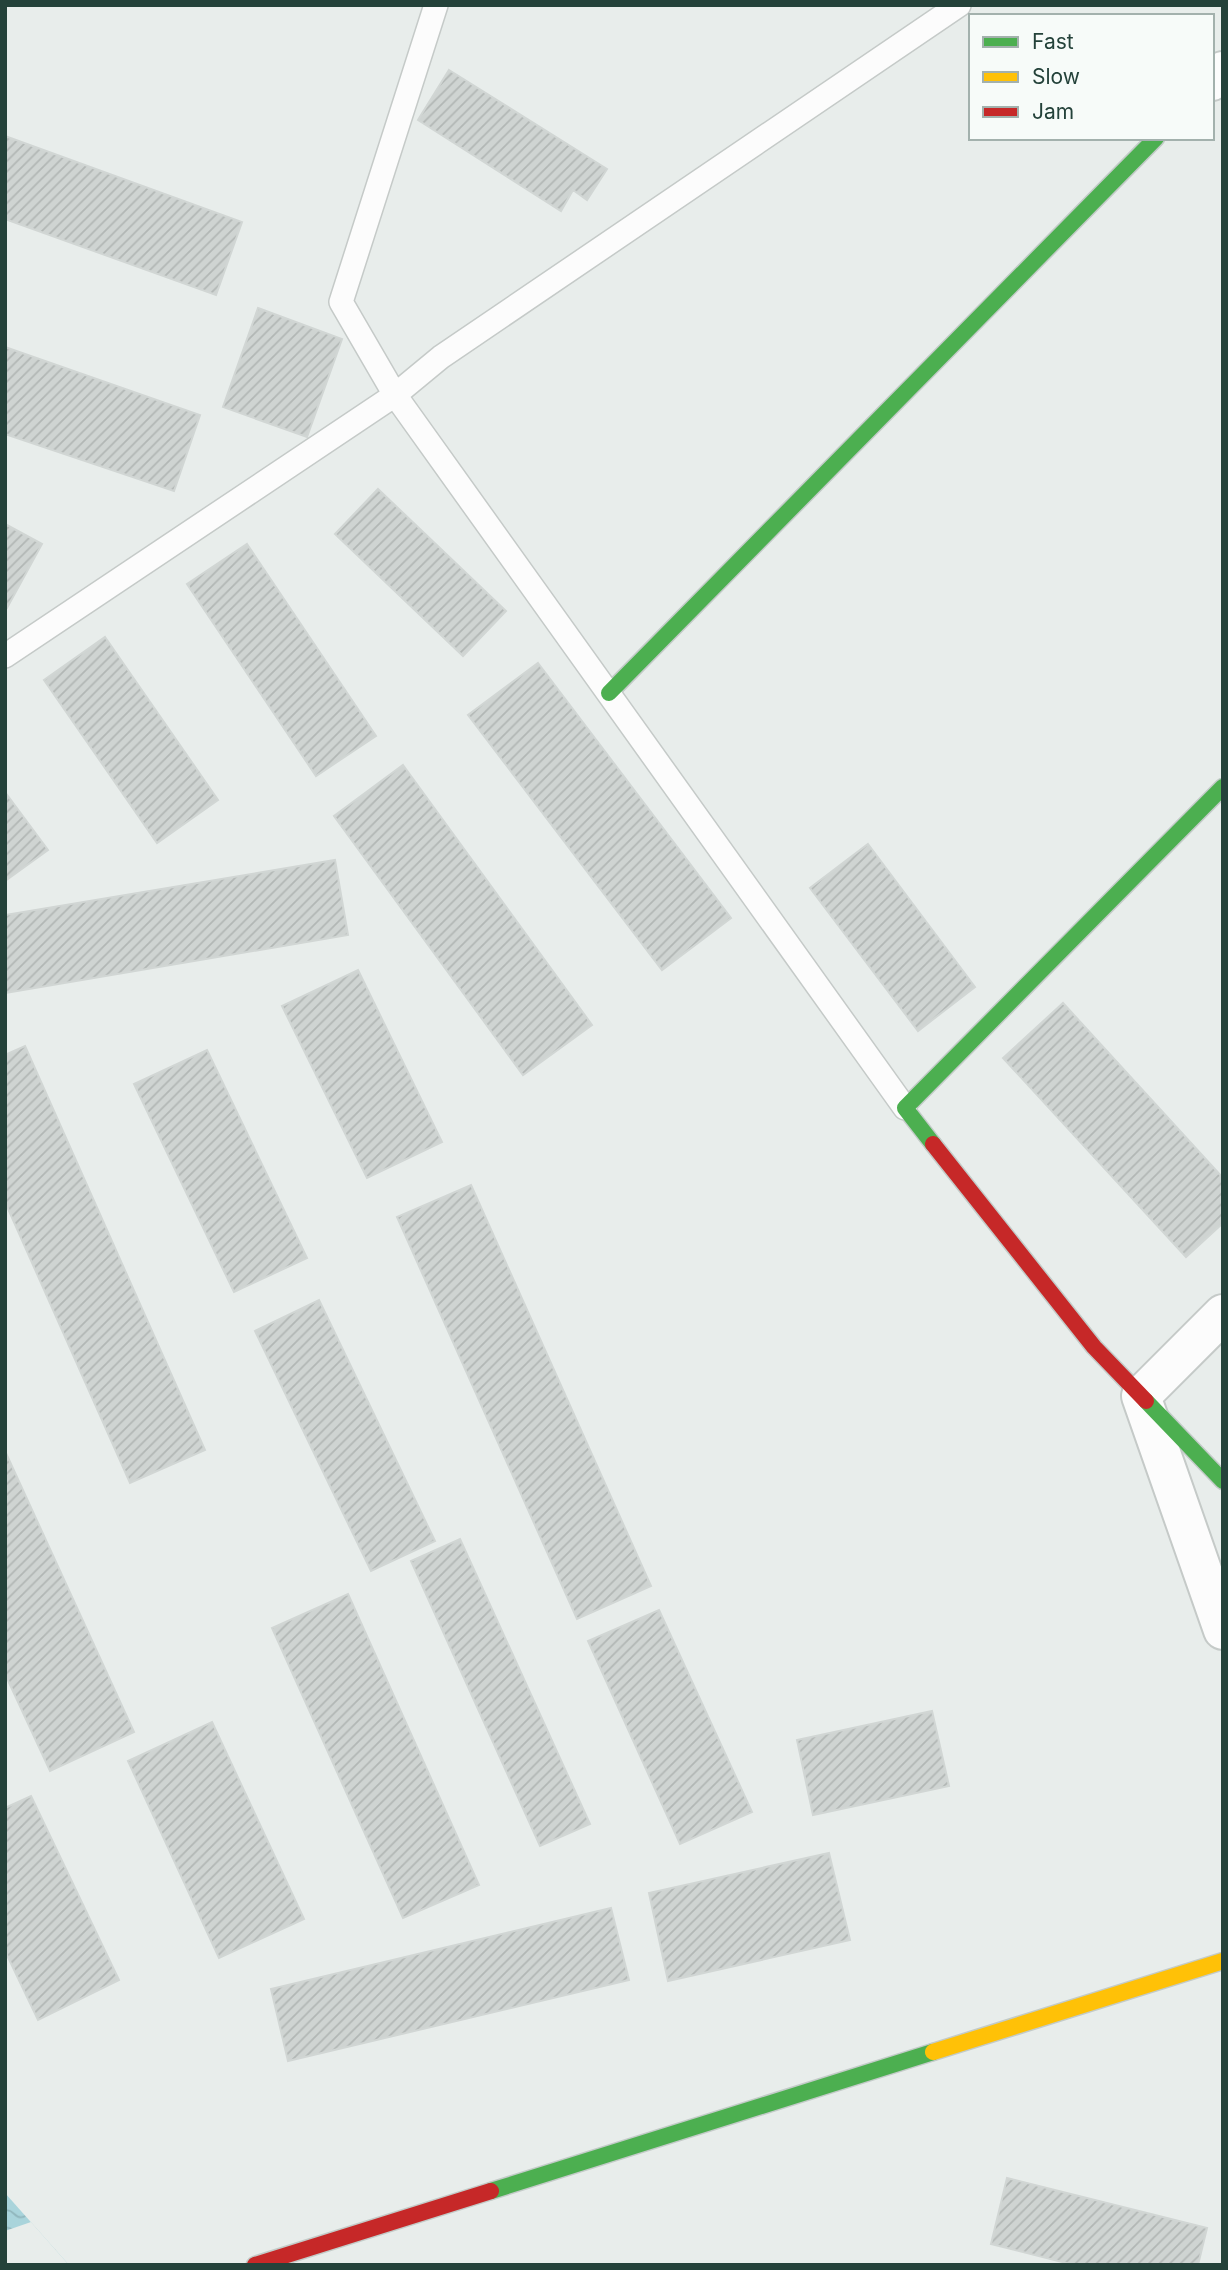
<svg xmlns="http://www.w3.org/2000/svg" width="1228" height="2270" font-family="Inter,sans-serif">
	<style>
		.water { fill: url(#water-waves) }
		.pier { fill: #e8edeb }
		.building { fill: url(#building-hatch); stroke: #d1d6d4; stroke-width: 2 }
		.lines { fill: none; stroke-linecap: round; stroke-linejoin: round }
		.lane-casing { stroke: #c5cac8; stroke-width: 26 }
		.street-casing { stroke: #c5cac8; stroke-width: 42 }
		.fast-casing { stroke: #c3cbc8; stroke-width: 19 }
		.slow-casing { stroke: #c3cbc8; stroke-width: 19 }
		.jam-casing { stroke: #c3cbc8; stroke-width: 19 }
		.lane { stroke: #fcfcfc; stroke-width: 23 }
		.street { stroke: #fcfcfc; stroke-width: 38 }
		.fast { stroke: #4caf50; stroke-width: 16 }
		.slow { stroke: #ffc107; stroke-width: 16 }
		.jam { stroke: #c62828; stroke-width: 16 }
	</style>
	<defs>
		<pattern id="water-waves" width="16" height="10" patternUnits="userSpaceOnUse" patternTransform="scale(1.75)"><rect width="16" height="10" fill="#a9d4db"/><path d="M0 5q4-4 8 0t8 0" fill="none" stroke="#91b7bd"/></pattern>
		<pattern id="building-hatch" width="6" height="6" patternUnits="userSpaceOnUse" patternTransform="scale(1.75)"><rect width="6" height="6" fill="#cfd4d2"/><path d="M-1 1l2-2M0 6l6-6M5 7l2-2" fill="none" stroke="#b2b7b5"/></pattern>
	</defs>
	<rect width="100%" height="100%" fill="#e8edeb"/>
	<path class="water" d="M5,2193L69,2265H5Z"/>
	<path class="pier" d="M31,2222L69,2265H5V2231Z"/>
	<path class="building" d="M449,70L607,169L587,200L573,190L561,211L418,120Z
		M5,136L242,222L216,295L5,219Z
		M258,308L342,339L307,437L223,407Z
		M5,347L200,415L174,491L5,434Z
		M378,489L506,611L463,656L335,534Z
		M5,524L42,544L7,608L5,607Z
		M247,544L376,736L316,776L187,584Z
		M105,637L218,800L157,843L44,680Z
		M538,663L731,918L662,970L468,715Z
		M403,765L592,1025L523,1075L334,816Z
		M5,792L48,850L5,881Z
		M868,844L975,987L918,1031L810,888Z
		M335,860L348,935L5,993V915Z
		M358,970L442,1142L367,1178L282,1006Z
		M1063,1003L1223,1178V1223L1186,1257L1003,1058Z
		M25,1046L205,1450L130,1483L5,1202V1055Z
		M207,1050L307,1258L234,1292L134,1084Z
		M471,1185L651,1586L577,1619L397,1217Z
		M319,1300L435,1541L371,1571L255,1331Z
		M5,1451L134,1732L50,1771L5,1674Z
		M460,1539L590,1824L540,1846L411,1561Z
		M348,1594L479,1885L403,1918L272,1628Z
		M659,1610L752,1812L680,1844L588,1641Z
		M932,1711L949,1786L813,1815L797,1740Z
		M212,1722L304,1919L219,1958L128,1761Z
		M31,1796L119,1980L38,2020L5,1951V1808Z
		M829,1853L850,1940L668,1981L649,1893Z
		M611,1908L629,1980L288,2061L271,1989Z
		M1007,2178L1207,2228L1198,2265H1074L991,2244Z"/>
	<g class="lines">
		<defs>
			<path id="lane" d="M436,5L341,302L395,395L905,1108
				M5,656L395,395L441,357L959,5"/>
			<path id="street" d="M1212,81L1223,71
				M1223,1314L1141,1396L1223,1630"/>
			<path id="fast" d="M609,693L1156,138
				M933,1144L905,1108L1223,787
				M1146,1401L1223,1481
				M491,2191L933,2052"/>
			<path id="slow" d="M933,2052L1223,1961"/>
			<path id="jam" d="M933,1144L1094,1347L1146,1401
				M255,2265L491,2191"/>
		</defs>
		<use href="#lane" class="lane-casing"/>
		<use href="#street" class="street-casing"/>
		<use href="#fast" class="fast-casing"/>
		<use href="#slow" class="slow-casing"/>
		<use href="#jam" class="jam-casing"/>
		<use href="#lane" class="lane"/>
		<use href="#street" class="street"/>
		<use href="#fast" class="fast"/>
		<use href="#slow" class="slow"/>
		<use href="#jam" class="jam"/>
	</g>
	<rect width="1228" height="2270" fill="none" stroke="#24423a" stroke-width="14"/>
	<rect x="969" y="14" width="245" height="126" fill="#f7fbf9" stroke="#a3b1ad" stroke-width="2"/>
	<rect x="983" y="37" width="35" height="10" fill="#4caf50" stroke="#a3b1ad" stroke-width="2"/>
	<text x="1032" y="49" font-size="21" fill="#24423a">Fast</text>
	<rect x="983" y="72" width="35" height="10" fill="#ffc107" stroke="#a3b1ad" stroke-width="2"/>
	<text x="1032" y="84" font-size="21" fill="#24423a">Slow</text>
	<rect x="983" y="107" width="35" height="10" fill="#c62828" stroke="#a3b1ad" stroke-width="2"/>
	<text x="1032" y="119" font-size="21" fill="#24423a">Jam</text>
</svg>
